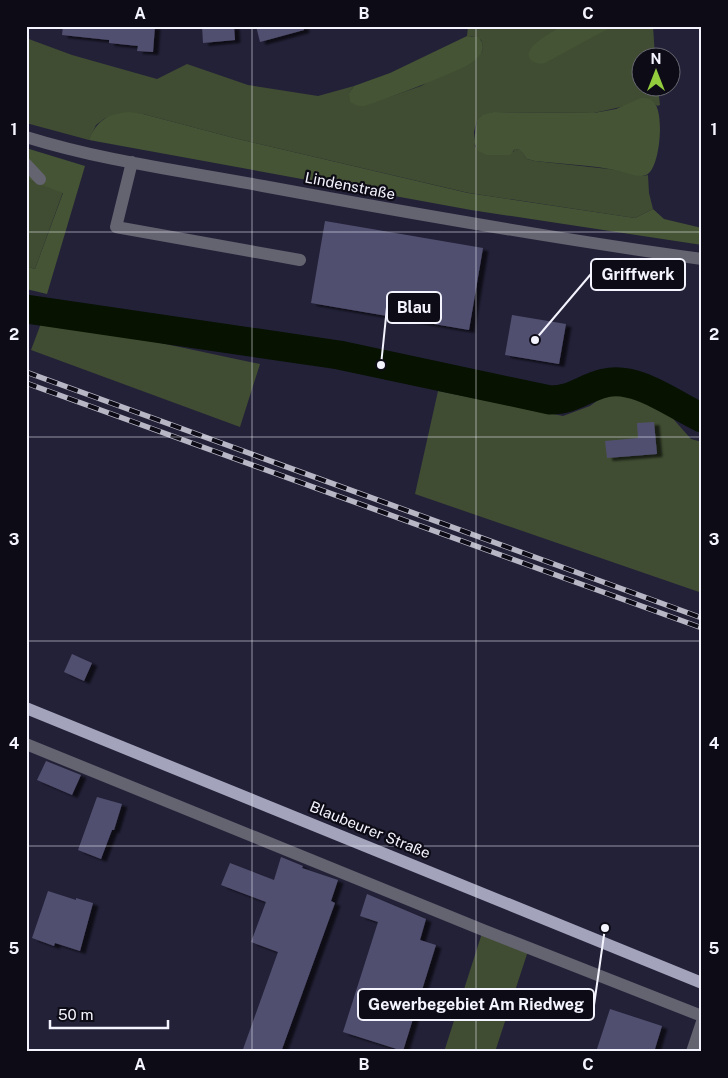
<svg xmlns="http://www.w3.org/2000/svg" width="728" height="1078" font-family="'Public Sans',sans-serif">
	<style>
		.green { fill: #404d32 }
		.forest { fill: #455434 }
		.lines { fill: none; stroke-linecap: round; stroke-linejoin: round }
		.river { stroke: #071200; stroke-width: 29 }
		.building { fill: #514f6f; filter: url(#shadow) }
		.minor { stroke: #646370; stroke-width: 12 }
		.major { stroke: #a3a3bc; stroke-width: 12 }
		.rail-casing { stroke: #b7b6c4; stroke-width: 5.5 }
		.rail { stroke: #0d0c16; stroke-width: 4; stroke-dasharray: 11; stroke-linecap: butt }
		.grid { fill: none; stroke: #f4f4fe; stroke-width: 1; stroke-opacity: 0.55 }
		.labels { text-anchor: middle; stroke-width: 4.5; stroke-linejoin: round; paint-order: stroke }
		.street-label { font-size: 15px; fill: #f4f4fe; stroke: #0d0c16 }
		.leader { fill: none; stroke: #f4f4fe; stroke-width: 2 }
		.callout-dot { fill: #f4f4fe; stroke: #0d0c16; stroke-width: 2 }
		.callout { fill: #0d0c16; stroke: #f4f4fe; stroke-width: 2 }
		.callout-label { font-size: 16px; text-anchor: middle; font-weight: bold; fill: #f4f4fe }
		.neatline { fill: none; stroke: #f4f4fe; stroke-width: 2 }
		.grid-label { font-size: 16px; text-anchor: middle; font-weight: bold; fill: #f4f4fe }
	</style>
	<defs>
		<filter id="shadow"><feDropShadow dx="5.5" dy="3" stdDeviation="1" flood-color="#0009"/></filter>
	</defs>
	<rect width="100%" height="100%" fill="#232138"/>
	<path class="green" d="M468,26H653L655,57L640,58V88H658L660,105L657,106L652,100L594,113L493,112L477,120L474,132L475,147L513,152L515,149C523,149 523,154 527,159L535,161L618,170L643,176L648,175L649,193L653,209L635,218L469,193L234,138L143,114L120,113L104,119L96,125L89,140L26,123V38L72,55L157,79L187,64L248,85L318,96L354,86L349,93L360,107L421,86L482,52L483,46L481,40L472,36H467Z
		M26,179L63,192L35,269L26,266Z
		M43,318L260,364L240,427L31,350Z
		M438,391L563,416L590,406L605,395H622L649,402L668,413L691,439L702,442V593L415,494Z
		M482,933L528,951L495,1052H444Z"/>
	<path class="forest" d="M562,26H613L545,63C540,64 534,64 530,59C522,47 553,32 562,26Z
		M467,36L478,37C484,43 485,50 478,57C471,65 458,70 448,74C421,86 393,96 365,106L360,107L350,102L349,93L354,86L390,73Z
		M641,98C644,98 649,98 652,100C666,109 660,171 646,175C639,178 627,173 620,171C592,165 563,164 535,161L527,159C523,154 522,149 515,149L510,155H487L478,151L474,142L477,120L483,115L493,112L594,113L616,109Z
		M129,112L143,114L234,138L468,193L635,218L653,209L664,219L702,228V245L471,210L89,140C96,121 109,113 129,112Z
		M26,148L85,166L47,294L26,289V266L35,269L63,193L26,179Z"/>
	<g class="lines">
		<path class="river" d="M26,309L339,355L550,400C574,400 583,388 605,383C636,375 674,405 702,418"/>
	</g>
	<path class="building" d="M63,26H155L153,52L137,51L138,46L109,43V40L62,35Z
		M202,26H234L235,40L203,43Z
		M256,26H303L304,30L260,42Z
		M325,221L483,248L469,330L311,303Z
		M512,315L566,324L559,364L505,355Z
		M654,422L657,454L607,458L605,441L638,438L637,423Z
		M72,654L92,663L84,681L64,672Z
		M46,761L81,775L72,795L37,780Z
		M97,797L122,804L114,830H112L101,859L78,850Z
		M281,857L303,866L302,868L338,880L331,901L335,903L281,1052H242L278,952L251,942L266,902L221,885L230,863L274,880Z
		M48,891L76,900V898L93,903L80,951L55,943L54,946L32,938Z
		M367,894L426,919L420,940L436,945L403,1051L343,1032L378,922L360,916Z
		M610,1009L662,1026L654,1052H596Z"/>
	<g class="lines">
		<path class="minor" d="M26,137C103,161 183,171 263,186C409,213 555,239 702,259
			M132,162L116,227L300,260
			M26,164L40,179
			M26,744L483,930L702,1016
			M692,1052L702,1022"/>
		<path class="major" d="M26,708L702,983"/>
		<defs>
			<path id="rail" d="M26,372L702,618
				M26,383L702,628"/>
		</defs>
		<use href="#rail" class="rail-casing"/>
		<use href="#rail" class="rail"/>
	</g>
	<path class="grid" d="M252,26V1052M476,26V1052M26,232H702M26,437H702M26,641H702M26,846H702"/>
	<g class="labels">
		<g class="street-label">
			<text transform="translate(350 186) rotate(11)" y="5">Lindenstraße</text>
			<text transform="translate(370 830) rotate(22)" y="5">Blaubeurer Straße</text>
		</g>
	</g>
	<path class="leader" d="M535 340L591 274M381 365L387 307M605 928L594 1005"/>
	<g class="callout-dot">
		<circle cx="535" cy="340" r="5"/>
		<circle cx="381" cy="365" r="5"/>
		<circle cx="605" cy="928" r="5"/>
	</g>
	<g class="callout">
		<rect x="591" y="259" width="94" height="31" rx="5"/>
		<rect x="387" y="292" width="54" height="31" rx="5"/>
		<rect x="358" y="989" width="236" height="31" rx="5"/>
	</g>
	<g class="callout-label">
		<text x="638" y="280">Griffwerk</text>
		<text x="414" y="313">Blau</text>
		<text x="476" y="1010">Gewerbegebiet Am Riedweg</text>
	</g>
	<rect width="728" height="1078" fill="none" stroke="#0d0c16" stroke-width="55"/>
	<g transform="translate(656 72)"><circle r="24" fill="#0d0c16" stroke="#696973"/>
	<path d="M0-4L9 19L0 12L-9 19Z" fill="#93cc3d"/>
	<text y="-8" font-size="14" font-weight="bold" text-anchor="middle" fill="#f4f4fe">N</text>
	</g>
	<path d="M50 1020v8h118v-8" fill="none" stroke="#f4f4fe" stroke-width="2.5"/>
	<text x="58" y="1020" font-size="15" fill="#f4f4fe" stroke="#0d0c16" stroke-width="4" paint-order="stroke">50 m</text>
	<rect x="28" y="28" width="672" height="1022" class="neatline"/>
	<g class="grid-label">
		<text x="140" y="19">A</text>
		<text x="364" y="19">B</text>
		<text x="588" y="19">C</text>
		<text x="14" y="135">1</text>
		<text x="714" y="135">1</text>
		<text x="14" y="340">2</text>
		<text x="714" y="340">2</text>
		<text x="14" y="545">3</text>
		<text x="714" y="545">3</text>
		<text x="14" y="749">4</text>
		<text x="714" y="749">4</text>
		<text x="14" y="954">5</text>
		<text x="714" y="954">5</text>
		<text x="140" y="1070">A</text>
		<text x="364" y="1070">B</text>
		<text x="588" y="1070">C</text>
	</g>
</svg>
